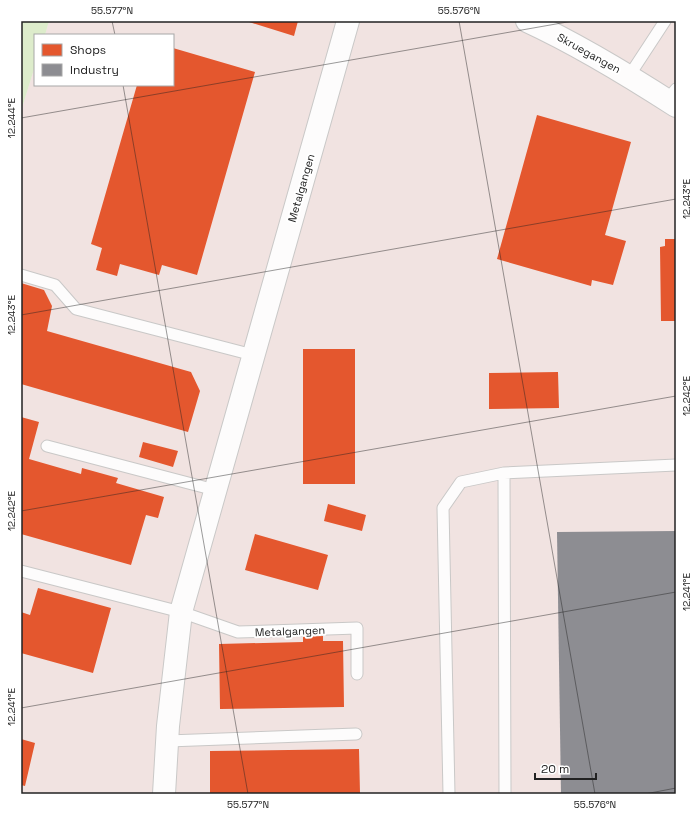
<svg xmlns="http://www.w3.org/2000/svg" width="697" height="815" font-family="'Space Grotesk',sans-serif">
	<style>
		.commercial { fill: #f1e3e1 }
		.grass { fill: #ddeccb }
		.shops { fill: #e4572e }
		.industry { fill: #8d8d92 }
		.lines { fill: none; stroke-linecap: round; stroke-linejoin: round }
		.service-casing { stroke: #c9c8c7; stroke-width: 13 }
		.minor-casing { stroke: #c9c8c7; stroke-width: 24 }
		.service { stroke: #fdfcfc; stroke-width: 11 }
		.minor { stroke: #fdfcfc; stroke-width: 22 }
		.ticks { fill: none; stroke: #222; stroke-width: 1; stroke-opacity: 0.45 }
		.labels { text-anchor: middle; stroke-width: 4; stroke-linejoin: round; paint-order: stroke }
		.street-label { font-size: 11px; fill: #222; stroke: #fff }
		.neatline { fill: none; stroke: #222; stroke-width: 1.5 }
		.ticks-label { font-size: 10px; text-anchor: middle; fill: #222 }
	</style>
	<rect width="100%" height="100%" fill="#f0eeeb"/>
	<path class="commercial" d="M49,21H676V794H21V111L35,66V85H173V35H45Z"/>
	<path class="grass" d="M21,21H49L45,35H35V66L21,111Z"/>
	<path class="shops" d="M246,21H298L294,36Z
		M173,48L255,72L197,275L162,265L159,275L120,264L117,276L96,270L102,248L91,244L137,85H173Z
		M537,115L631,142L605,235L626,241L613,285L592,280L591,286L497,259Z
		M665,239H676V321H661L660,247L665,246Z
		M21,283L44,290L52,306L47,331L191,372L200,391L188,432L21,384Z
		M303,349H355V484H303Z
		M558,372L559,408L489,409V373Z
		M21,417L39,422L29,459L81,474L82,468L118,478L116,483L164,497L158,518L146,515L131,565L21,534Z
		M143,442L178,451L173,467L139,457Z
		M328,504L366,515L362,531L324,521Z
		M255,534L328,555L318,590L245,570Z
		M38,588L111,608L93,673L21,653V612L30,615Z
		M323,636V641H343L344,707L220,709L219,644L303,642V637Z
		M21,739L35,743L25,786L21,785Z
		M359,749L360,793L210,794V751Z"/>
	<path class="industry" d="M676,531V794H561L557,532Z"/>
	<g class="lines">
		<defs>
			<path id="service" d="M629,76L665,21
				M667,100L676,89
				M21,275L55,285L76,309L253,355
				M47,446L215,490
				M21,571L181,612L238,632L357,628V674
				M168,741L356,734
				M449,794L443,508L461,482L504,473
				M505,794L504,473L676,465"/>
			<path id="minor" d="M527,21C579,45 628,75 676,106
				M164,794L168,726L181,612L348,21"/>
		</defs>
		<use href="#service" class="service-casing"/>
		<use href="#minor" class="minor-casing"/>
		<use href="#service" class="service"/>
		<use href="#minor" class="minor"/>
	</g>
	<path class="ticks" d="M112,21L115,35M459,21L595,794M123,85L248,794M21,118L573,21M21,315L676,199M21,511L676,396M21,708L676,592M645,794L676,788"/>
	<g class="labels">
		<g class="street-label">
			<text transform="translate(589 53) rotate(29)" y="4">Skruegangen</text>
			<text transform="translate(301 188) rotate(-74)" y="4">Metalgangen</text>
			<text transform="translate(290 631) rotate(-2)" y="4">Metalgangen</text>
		</g>
	</g>
	<rect width="697" height="815" fill="none" stroke="#ffffff" stroke-width="44"/>
	<rect x="34" y="34" width="140" height="52" fill="#ffffff" stroke="#a7a7a7"/>
	<rect x="42" y="44" width="20" height="12" fill="#e4572e" stroke="#a7a7a7"/>
	<text x="70" y="54" font-size="12" fill="#222222">Shops</text>
	<rect x="42" y="64" width="20" height="12" fill="#8d8d92" stroke="#a7a7a7"/>
	<text x="70" y="74" font-size="12" fill="#222222">Industry</text>
	<path d="M535 773v6h61v-6" fill="none" stroke="#222222" stroke-width="2"/>
	<text x="541" y="773" font-size="12" fill="#222222" stroke="#ffffff" stroke-width="3" paint-order="stroke">20 m</text>
	<rect x="22" y="22" width="653" height="771" class="neatline"/>
	<g class="ticks-label">
		<text x="112" y="14">55.577°N</text>
		<text x="459" y="14">55.576°N</text>
		<text transform="translate(11 118) rotate(-90)" y="4">12.244°E</text>
		<text transform="translate(686 199) rotate(-90)" y="4">12.243°E</text>
		<text transform="translate(11 315) rotate(-90)" y="4">12.243°E</text>
		<text transform="translate(686 396) rotate(-90)" y="4">12.242°E</text>
		<text transform="translate(11 511) rotate(-90)" y="4">12.242°E</text>
		<text transform="translate(686 592) rotate(-90)" y="4">12.241°E</text>
		<text transform="translate(11 707) rotate(-90)" y="4">12.241°E</text>
		<text x="248" y="808">55.577°N</text>
		<text x="595" y="808">55.576°N</text>
	</g>
</svg>
